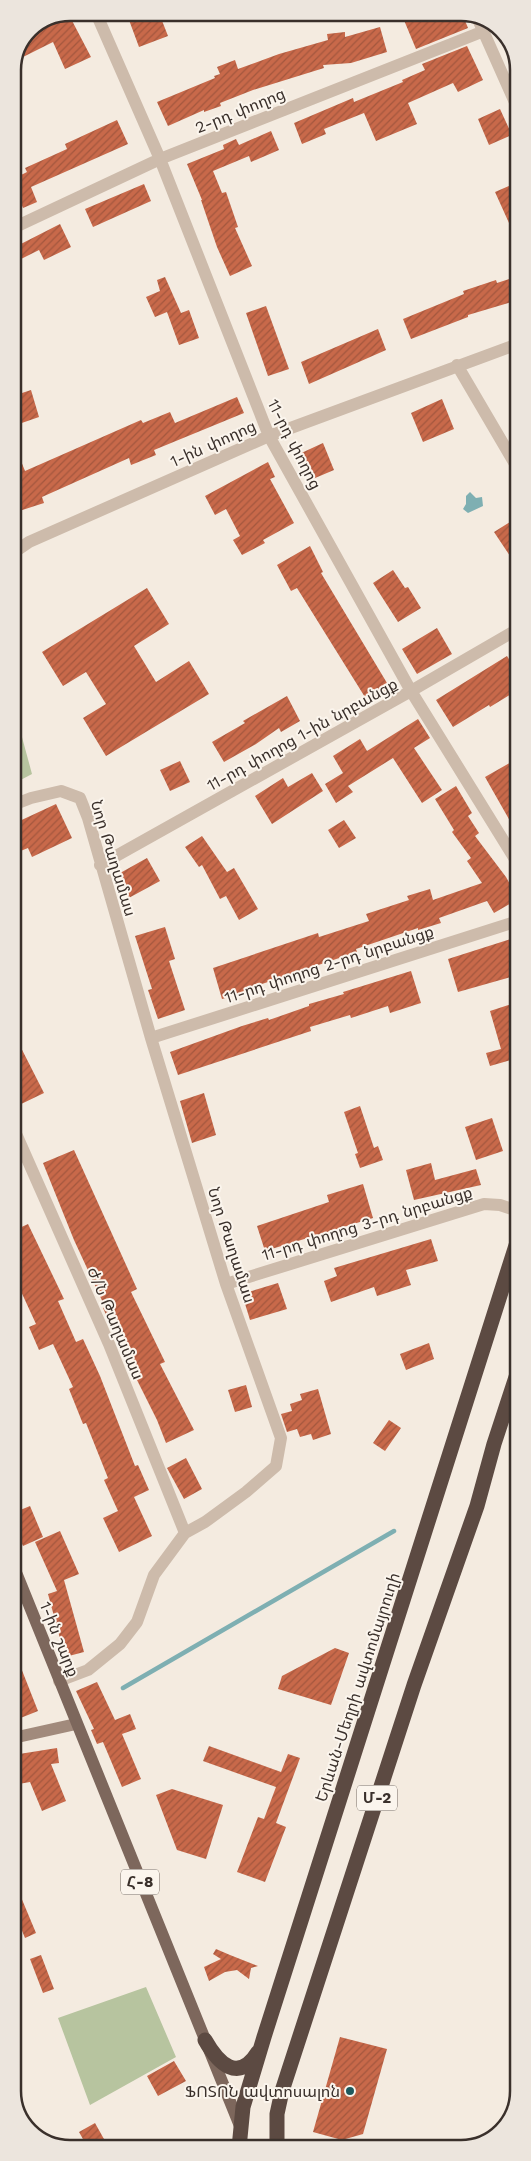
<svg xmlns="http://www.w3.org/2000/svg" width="531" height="2161" font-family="'Work Sans','Noto Sans Armenian',sans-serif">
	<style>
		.green { fill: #b7c49f }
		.water { fill: #7eafb2 }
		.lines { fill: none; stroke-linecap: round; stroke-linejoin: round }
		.stream { stroke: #7eafb2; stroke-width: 4.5 }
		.building { fill: url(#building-hatch) }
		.street { stroke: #cdbbab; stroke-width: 12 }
		.secondary { stroke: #a18a7c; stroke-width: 12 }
		.primary { stroke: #7d675c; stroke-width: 12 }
		.highway { stroke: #5c4a42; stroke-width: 15 }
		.poi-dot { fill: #1f595d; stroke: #fbf5ed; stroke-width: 2 }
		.labels { text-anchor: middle; stroke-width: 4; stroke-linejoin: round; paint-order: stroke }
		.shield { fill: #fbf5ed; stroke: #746b65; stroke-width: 1 }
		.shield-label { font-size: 15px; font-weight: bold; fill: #3a302b }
		.street-label { font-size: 16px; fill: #3a302b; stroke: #fbf5ed }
		.poi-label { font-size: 16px; fill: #3a302b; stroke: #fbf5ed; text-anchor: end }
		.rim { fill: none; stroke: #3a302b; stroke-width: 2.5 }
	</style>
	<defs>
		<pattern id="building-hatch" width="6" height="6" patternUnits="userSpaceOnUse" patternTransform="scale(1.25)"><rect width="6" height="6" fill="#c8694a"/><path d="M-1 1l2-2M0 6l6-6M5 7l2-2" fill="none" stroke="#a3573e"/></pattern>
	</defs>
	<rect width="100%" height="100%" fill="#f4ebe0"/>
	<path class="green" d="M13,704L32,774L13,784Z
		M146,1987L176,2057L90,2105L58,2018Z"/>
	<path class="water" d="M470,492L476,498L482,497L483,506L468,513L463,509L466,504V496Z"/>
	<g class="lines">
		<path class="stream" d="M513,1468L518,1465
			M123,1688L394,1531"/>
	</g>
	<path class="building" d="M68,13L91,57L65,69L53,42L17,60L30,29Z
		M149,13H159L168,36L139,47L129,20Z
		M401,13H462L468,28L416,49Z
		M380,27L387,52L351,63L323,65L324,68L253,90L220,103L221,106L204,112V110L168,126L157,102L215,78L214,76L220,74L217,67L235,60L238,69L279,54L328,40L327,34L345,32V37Z
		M467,46L483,80L458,92L453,83L408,103L417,124L376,141L364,113L324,129L326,134L302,144L294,123L353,98L354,102L403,82L402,80L425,70L422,64Z
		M500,109L512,135L489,145L478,119Z
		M117,120L128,144L31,187L37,202L23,208L18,196L13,198V179L27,172L25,168L67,149L65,144Z
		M271,131L279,150L251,162L249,156L213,171L222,193L226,192L238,227L235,228L252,266L230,276L217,247L201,200H202L187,164L224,149L223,145L236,139L239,145Z
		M518,182V243L495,192Z
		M144,184L151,201L93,227L85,209Z
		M60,224L71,247L44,260L39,250L13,263V248Z
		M518,276V300L468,315V317L411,339L403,319L464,294L463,291L496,280L497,283Z
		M165,277L181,313L189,310L199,338L179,345L167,312L155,317L146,297L160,291L157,280Z
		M266,306L289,369L268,376L246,313Z
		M378,329L386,350L309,384L301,362Z
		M31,390L39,417L16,425L13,416V396Z
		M237,397L244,413L154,450L156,455L131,465L129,458L42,497L44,503L13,513V441L25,471L141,420L143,423L170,412L175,423Z
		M442,399L454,429L423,442L411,413Z
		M323,443L334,470L308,481L297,455Z
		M268,462L275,477L270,479L294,523L263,540L265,543L242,555L233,540L240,536L226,509L215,515L205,496Z
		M518,517V568L494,532Z
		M310,546L323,572L321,573L390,688L368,702L297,588L291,591L277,565Z
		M393,570L405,588L408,587L421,608L398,622L373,583Z
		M147,588L169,624L134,646L156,682L189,661L209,694L106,756L83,718L106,704L86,672L63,686L42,652Z
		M437,628L452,654L417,674L402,649Z
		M507,656L518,673V690L490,707L489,705L453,727L436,700Z
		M287,696L300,721L281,732L279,728L256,744L224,762L212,742L245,723L243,721Z
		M418,719L430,738L414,748L442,790L422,803L393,758L348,786L353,792L336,803L325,784L343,773L333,756L360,739L367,751Z
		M180,761L190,782L170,791L160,770Z
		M513,761L518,769V835L485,777Z
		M312,773L323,791L272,824L255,796L283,778L288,787Z
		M456,786L472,813L468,816L479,833L475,836L506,877L518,899L494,913L487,901L439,918L441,923L418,930V928L356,949L357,952L262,984V987L222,999L213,968L318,933L319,937L369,921L366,914L409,900L407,896L430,889L433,900L482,883L467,861L471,858L452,832L454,830L435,799Z
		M56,804L72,838L32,857L28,848L13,854V824Z
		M344,820L356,838L339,848L328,830Z
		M202,836L227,872L234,868L258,909L239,920L226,896L220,899L202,865L199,867L185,847Z
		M147,858L160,881L125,900L113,877Z
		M165,927L175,959L169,961L185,1010L158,1019L148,990L152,989L135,936Z
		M511,939L518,962V975L458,992L448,959Z
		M411,971L421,1003L390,1013L388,1006L351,1018L350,1015L310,1027L311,1031L178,1075L170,1052L242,1026L268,1018L269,1020L309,1006V1004L344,994L343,992Z
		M518,1002V1058L490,1066L486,1053L501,1049L490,1011Z
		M13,1032L44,1093L17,1106L13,1098Z
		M204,1093L216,1135L192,1143L180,1101Z
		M360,1106L374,1148L378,1146L383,1160L360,1168L355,1154L358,1153L344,1112Z
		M492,1118L503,1151L476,1160L465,1127Z
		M74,1150L137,1289L131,1292L165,1362L160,1364L194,1430L166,1443L157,1420L119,1344L103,1308L105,1307L74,1240L43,1163Z
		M431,1163L435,1180L476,1169L481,1185L414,1200L406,1170Z
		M363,1184L373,1218L265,1251L257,1226L329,1202L327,1195Z
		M28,1224L64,1299L58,1301L76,1342L83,1339L100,1376L135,1466L138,1465L149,1490L134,1497L152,1536L119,1552L103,1518L118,1511L104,1480L108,1478L86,1423L83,1424L69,1389L73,1387L53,1344L39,1350L29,1327L36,1324L13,1274V1231Z
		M431,1239L438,1261L406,1270L411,1285L377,1296L374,1287L331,1302L324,1281L337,1276L334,1268Z
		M278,1283L287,1309L250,1320L242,1294Z
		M429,1343L434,1359L406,1370L400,1354Z
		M246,1385L252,1407L235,1412L228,1390Z
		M318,1389L331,1434L313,1440L311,1434L300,1437L297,1429L287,1432L281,1414L292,1411L290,1404L302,1400L300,1394Z
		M389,1420L401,1428L385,1451L373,1443Z
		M186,1458L202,1489L184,1499L167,1468Z
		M30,1506L43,1537L23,1546L13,1523V1513Z
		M60,1531L79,1574L64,1580L84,1652L65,1657L48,1594L57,1591L35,1542Z
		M335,1648L349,1653L331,1705L278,1689L282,1676Z
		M14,1650L38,1711L13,1721V1651Z
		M97,1682L115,1720L130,1714L136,1729L122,1734L141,1779L122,1787L103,1742L97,1744L91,1730L94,1729L76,1691Z
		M209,1746L281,1772L288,1754L300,1758L276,1823L286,1827L265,1882L237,1872L258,1817L264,1819L276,1787L203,1761Z
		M57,1748L59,1763L51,1764L66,1801L42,1811L30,1782L13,1785V1755Z
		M172,1789L223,1805L206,1859L177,1850L156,1795Z
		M13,1878L36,1933L25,1938L16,1916L13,1917Z
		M216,1949L230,1955L258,1966L251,1968L249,1979L237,1970L225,1972L209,1981L204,1967L221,1959L213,1954Z
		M41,1955L54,1989L43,1993L30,1959Z
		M340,2037L387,2049L363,2134L342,2140L313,2132Z
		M174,2061L186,2081L158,2096L147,2076Z
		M95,2123L109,2148H88L79,2132Z"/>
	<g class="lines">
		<path class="street" d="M96,13L160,159L269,436L411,691L518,864
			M477,17L517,107
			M13,228L160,159L484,31
			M457,365L518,469
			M13,553L29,542L269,436L518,344
			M13,805L31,798L61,791L80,798L88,818L151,1038L226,1284L281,1438L276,1466L246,1492L205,1522L185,1533L154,1575L137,1622L120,1644L88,1670L59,1681
			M100,865L411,691L518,629
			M151,1038L518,921
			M13,1127L109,1344L185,1533
			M226,1284L484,1204L500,1205L518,1211"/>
		<path class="secondary" d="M13,1738L76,1724"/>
		<path class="primary" d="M13,1565L240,2126"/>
		<path class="highway" d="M205,2040C218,2063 238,2084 258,2052
			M239,2148L243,2107L264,2037L518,1239
			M277,2148V2114L282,2091L414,1685L477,1506L494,1444L518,1371"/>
	</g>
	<circle class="poi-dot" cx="350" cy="2091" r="5"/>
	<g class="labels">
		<g class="shield">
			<rect x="357" y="1785.5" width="40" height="25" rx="4"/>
			<rect x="121" y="1869.5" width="38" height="25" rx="4"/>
		</g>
		<g class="shield-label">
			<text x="377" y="1803">Մ-2</text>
			<text x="140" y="1887">Հ-8</text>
		</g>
		<g class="street-label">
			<text transform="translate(240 110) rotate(-22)" y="6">2-րդ փողոց</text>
			<text transform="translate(213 443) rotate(-24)" y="6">1-ին փողոց</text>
			<text transform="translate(295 444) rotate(63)" y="6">11-րդ փողոց</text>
			<text transform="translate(302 734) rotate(-29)" y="6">11-րդ փողոց 1-ին նրբանցք</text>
			<text transform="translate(114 858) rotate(73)" y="6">Նոր Թաղամաս</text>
			<text transform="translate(329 964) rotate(-18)" y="6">11-րդ փողոց 2-րդ նրբանցք</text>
			<text transform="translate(367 1223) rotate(-17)" y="6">11-րդ փողոց 3-րդ նրբանցք</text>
			<text transform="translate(232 1245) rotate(72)" y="6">Նոր Թաղամաս</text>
			<text transform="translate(116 1323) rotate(67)" y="6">Ժ/Ն Թաղամաս</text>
			<text transform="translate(60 1639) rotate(68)" y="6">1-ին շարք</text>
			<text transform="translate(357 1687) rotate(-72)" y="6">Երևան-Մեղրի ավտոմայրուղի</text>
		</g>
		<g class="poi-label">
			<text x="340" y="2097">ՖՈՏՈՆ ավտոսալոն</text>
		</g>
	</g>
	<path d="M0 0H531V2161H0ZM70 21H461A49 49 0 0 1 510 70V2091A49 49 0 0 1 461 2140H70A49 49 0 0 1 21 2091V70A49 49 0 0 1 70 21Z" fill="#ece5dd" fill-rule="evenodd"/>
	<path class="rim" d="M70 21H461A49 49 0 0 1 510 70V2091A49 49 0 0 1 461 2140H70A49 49 0 0 1 21 2091V70A49 49 0 0 1 70 21Z"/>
</svg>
